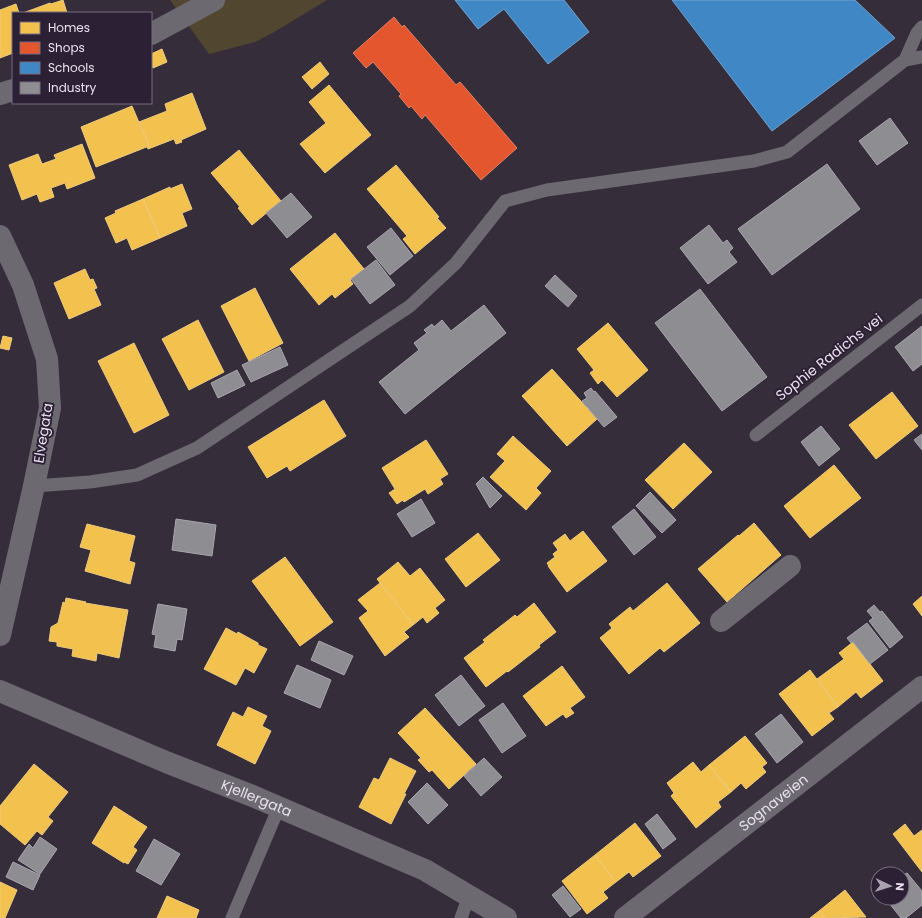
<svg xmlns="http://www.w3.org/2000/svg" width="922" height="918" font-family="Poppins,sans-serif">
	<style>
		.green { fill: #514630 }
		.homes { fill: #f2c14e; stroke: #efca7e }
		.shops { fill: #e4572e; stroke: #e58068 }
		.schools { fill: #3f88c5; stroke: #72a2d1 }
		.industry { fill: #8d8d92; stroke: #a8a6ae }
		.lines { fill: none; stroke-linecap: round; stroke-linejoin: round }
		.service { stroke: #6c6a70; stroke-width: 13 }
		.minor { stroke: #6c6a70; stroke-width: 22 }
		.labels { text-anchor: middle; stroke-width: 4; stroke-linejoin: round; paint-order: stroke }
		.street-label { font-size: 14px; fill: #e8e0ee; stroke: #2c2035 }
	</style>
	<rect width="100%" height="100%" fill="#352e3a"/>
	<path class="green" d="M170,0H327L276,31L255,42L209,54Z"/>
	<path class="homes" d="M63,0L67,13H23L50,3L51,4Z
		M16,4L19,13H13V53L0,58V10Z
		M162,49L167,62L153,68L151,63V54Z
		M320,62L329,74L312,89L302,77Z
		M329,85L371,135L325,173L300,144L326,123L309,102Z
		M192,93L206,129L181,140L182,142L176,144L174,139L148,149L147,147L149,146L139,122L167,111L165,104Z
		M132,106L149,146L96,167L81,127Z
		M82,144L95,178L67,189L65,183L51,188L54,197L40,202L37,194L22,200L9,165L38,154L42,164L56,159L54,155Z
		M239,150L281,201L252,225L238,208L240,207L211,173Z
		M396,165L439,217L437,218L446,228L415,254L403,239L407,236L367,189Z
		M182,184L192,209L182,213L187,226L160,238L143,199L170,187V189Z
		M143,199L160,238L132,250L127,238L116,243L105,218L116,213L115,211Z
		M335,233L364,269L350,280L353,284L335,298L332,294L319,305L290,269Z
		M85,269L90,280L93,279L97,288L94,289L101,305L69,319L54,283Z
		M255,288L283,343L249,361L221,306Z
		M198,320L224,372L189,390L162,339Z
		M608,323L648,370L617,397L602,380L598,384L590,373L594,370L577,349Z
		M3,336L12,338L9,350L0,348Z
		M134,343L169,415L134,433L98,361Z
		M552,369L597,419L567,446L522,396Z
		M892,392L918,426L876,459L849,425Z
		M324,400L346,436L290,471L287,466L267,478L248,447Z
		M513,436L551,471L536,488L541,493L526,510L490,477L505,461L497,454Z
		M426,440L448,474L440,479L443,484L428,494L425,489L404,502L403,500L397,504L389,493L395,489L382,468Z
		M684,443L712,472L673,509L645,480Z
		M834,465L861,498L810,538L784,506Z
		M754,523L781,555L727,602L698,569L738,535L739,536Z
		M87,524L135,536L129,561L135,563L130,584L85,571L91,550L80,547Z
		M583,531L607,561L567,592L548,566H549L547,563L555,557L553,554L558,550L553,543L565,534L570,541Z
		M478,533L500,560L466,587L445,559Z
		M285,557L333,622L300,646L252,581Z
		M398,562L410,576L420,568L445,600L435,608L439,613L427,623L423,617L413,625L377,579Z
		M380,583L413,625L404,632L409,637L385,656L359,618L368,611L358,600Z
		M667,583L700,623L664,652L660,648L629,674L600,638L612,628L609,624L630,607L633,611Z
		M922,596V616L913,604Z
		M66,598L86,602L85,603L128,610L119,658L97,653L96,661L72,656L73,649L57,646V642L49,641L51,627L58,623L63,602L65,603Z
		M534,603L556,632L539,645L540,647L508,672L507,671L486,687L464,658L485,642L483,640L515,615L517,617Z
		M226,628L237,634L238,632L258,643V645L267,649L254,673L245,668L236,685L204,669Z
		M853,642L883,681L861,698L856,692L838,707L817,679L844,659L839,653Z
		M562,666L585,697L570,708L574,713L566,718L563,714L546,726L523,696Z
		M810,670L838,707L829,713L834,719L812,736L779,694Z
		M248,707L267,716L262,726L271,731L255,764L217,745L233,712L243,717Z
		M425,708L476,764L449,789L432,770L429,772L418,760L421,758L398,733Z
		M745,736L767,763L762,767L766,772L746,789L741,783L731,792L709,765Z
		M390,758L416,771L404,794H406L391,824L359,807L374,778L379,780Z
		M693,762L701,772L709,765L731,792L718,802L721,807L696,828L671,796L674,793L667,783Z
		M34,764L68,792L48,817L53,821L42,835L37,831L25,845L0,824V806Z
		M114,806L147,827L133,847L137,850L128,864L124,862V863L92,843Z
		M635,823L661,856L633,877L629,872L616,882L595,855Z
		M905,824L914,836L922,830V872L893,834Z
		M595,855L616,882L603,892L608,898L587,914L562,881Z
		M0,882L17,890L5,918H0Z
		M845,890L866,917L825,918L819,911Z
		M167,896L199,910L196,918H157Z
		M819,911L825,918H810Z"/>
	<path class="shops" d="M394,17L402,27L404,25L456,85L460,82L517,148L481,180L425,115L422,119L411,106L409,108L399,96L401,94L373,62L366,68L353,53Z"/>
	<path class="schools" d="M455,0H564L589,32L548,64L504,9L478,29Z
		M672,0H855L895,38L772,131Z"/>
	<path class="industry" d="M890,118L908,143L877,165L859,141Z
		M827,164L860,209L772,275L738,229Z
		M291,193L312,217L287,238L266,213Z
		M709,225L723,243L727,240L733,248L729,252L737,262L708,284L680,248Z
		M391,228L413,256L390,275L367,247Z
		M376,260L395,285L370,304L351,279Z
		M555,275L577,296L568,307L545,286Z
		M700,289L767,377L722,411L655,323Z
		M484,305L506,333L405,414L379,382L419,350L414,343L427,333L424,330L432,324L434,327L442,320L451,331Z
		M922,326V364L913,371L895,347Z
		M280,347L288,365L251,382L242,365Z
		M237,370L245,385L218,398L211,383Z
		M591,388L594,392L595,391L617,417L604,427L582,401L587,398L584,393Z
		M821,426L840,449L819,466L801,442Z
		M922,434V450L914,440Z
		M483,477L502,496L490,508L476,484Z
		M650,492L676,520L662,533L636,506Z
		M421,499L435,523L412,537L397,514Z
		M634,509L656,537L634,555L612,527Z
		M176,519L216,525L212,556L172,550Z
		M158,604L187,609L182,640L177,639L175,651L154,647L156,635L152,634Z
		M874,605L880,612L882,611L903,637L890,648L869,621L873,618L867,611Z
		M867,623L888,650L870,664L853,642L851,643L847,638Z
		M319,641L353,656L344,675L311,660Z
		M297,665L331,680L320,708L284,693Z
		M461,675L485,706L459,726L435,695Z
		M503,703L526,736L502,753L479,720Z
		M781,714L803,742L777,763L755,734Z
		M484,758L502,777L481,796L464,776Z
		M427,783L448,805L428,824L408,802Z
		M657,814L676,839L663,849L645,824Z
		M40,837L57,849L40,874L18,860L29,844L33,848Z
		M154,839L180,854L161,885L136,871Z
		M13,862L40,875L33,890L6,877Z
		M907,873L922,891V905L906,918H901L885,898H902V876Z
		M563,886L581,909L570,917L552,895Z"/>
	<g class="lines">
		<path class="service" d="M905,60L917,33L922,27
			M756,435L922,305
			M34,486L90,482L137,475L197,448L410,306L456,263L505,201L547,190L754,161L787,152L905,60L922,57
			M232,918L279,807
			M461,918L469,896"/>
		<g class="minor">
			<path d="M151,34L214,0"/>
			<path d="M0,94L13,90"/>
			<path d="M0,236L23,285L47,359L50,408L34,486L0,635"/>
			<path d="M721,621L790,566"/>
			<path id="s1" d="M0,691L166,762L255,797L425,870L506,918"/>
			<path id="s2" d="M625,918L922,687"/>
		</g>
	</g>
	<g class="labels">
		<g class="street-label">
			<text transform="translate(829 357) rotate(-38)" y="5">Sophie Radichs vei</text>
			<text transform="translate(43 433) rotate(-81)" y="5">Elvegata</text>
			<text dy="5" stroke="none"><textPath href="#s1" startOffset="278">Kjellergata</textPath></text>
			<text dy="5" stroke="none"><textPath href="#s2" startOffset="188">Sognaveien</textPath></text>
		</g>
	</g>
	<rect x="12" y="12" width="140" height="92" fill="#2c2035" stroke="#776d7f"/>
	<rect x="20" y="22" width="20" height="12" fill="#f2c14e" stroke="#776d7f"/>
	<text x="48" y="32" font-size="12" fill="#e8e0ee">Homes</text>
	<rect x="20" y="42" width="20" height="12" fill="#e4572e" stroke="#776d7f"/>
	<text x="48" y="52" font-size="12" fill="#e8e0ee">Shops</text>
	<rect x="20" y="62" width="20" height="12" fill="#3f88c5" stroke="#776d7f"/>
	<text x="48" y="72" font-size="12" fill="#e8e0ee">Schools</text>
	<rect x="20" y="82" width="20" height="12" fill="#8d8d92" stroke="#776d7f"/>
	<text x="48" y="92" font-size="12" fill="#e8e0ee">Industry</text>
	<g transform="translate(890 886) rotate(94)"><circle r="19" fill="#2c2035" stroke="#776d7f"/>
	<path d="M0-3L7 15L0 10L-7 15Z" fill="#a9a2af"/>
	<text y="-6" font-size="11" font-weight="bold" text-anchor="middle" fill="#e8e0ee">N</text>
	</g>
</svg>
